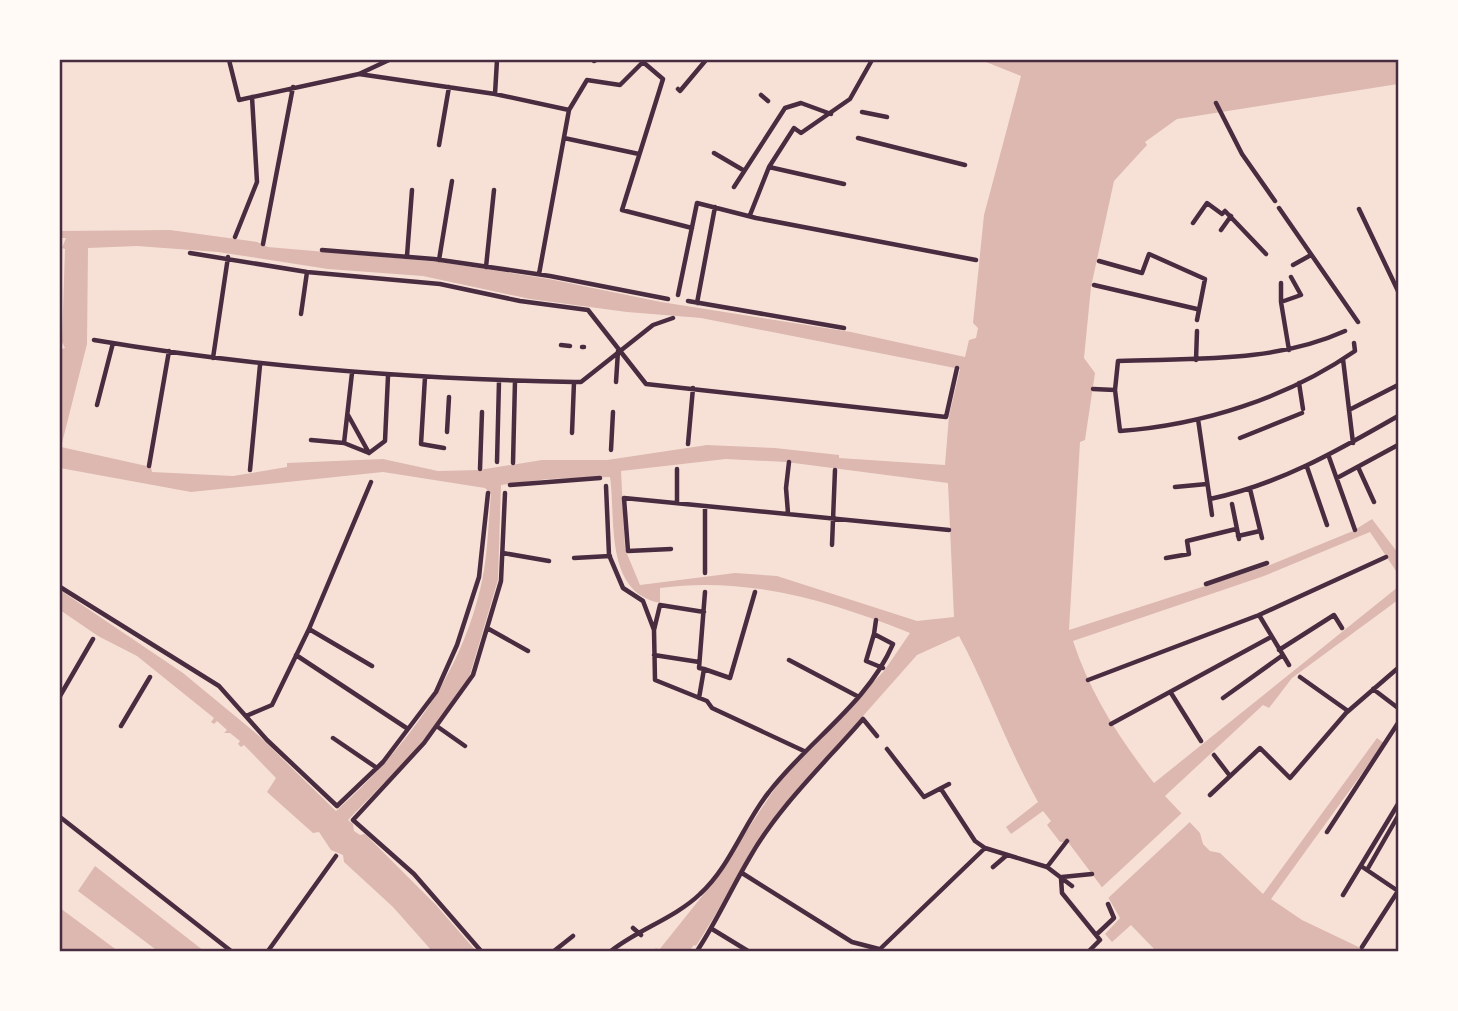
<svg xmlns="http://www.w3.org/2000/svg" width="1458" height="1011" font-family="Manrope,sans-serif">
	<style>
		.water { fill: #dcb8b0; fill-rule: evenodd }
		.pier { fill: #f7e1d7 }
		.lines { fill: none; stroke-linecap: round; stroke-linejoin: round }
		.pedestrian { stroke: #4a2c40; stroke-width: 4.5 }
		.neatline { fill: none; stroke: #4a2c40; stroke-width: 2.5 }
	</style>
	<rect width="100%" height="100%" fill="#f7e1d7"/>
	<path class="water" d="M981,60H1398V84L1177,119L1145,142L1147,145L1114,181L1091,287L1084,358L1095,373L1085,440L1080,442L1069,630L1270,565L1353,531L1372,519L1398,553V574L1370,532L1264,576L1073,641C1091,695 1119,738 1154,783L1398,587V600L1292,678L1269,708L1263,705L1165,796L1200,833L1203,844L1210,851L1220,853L1263,894L1377,738L1384,743L1271,899L1302,920L1367,951H1156L1131,925L1112,942L1105,934L1120,918L1104,890L1068,842H1060L1047,825L1051,821L1043,811L1011,834L1006,827L1038,802C1007,747 988,690 959,636L917,655L817,768L777,816L696,946L694,945L689,951H653L656,948L659,950L707,890L784,775L884,671L910,633C830,601 748,576 660,588V603C604,592 616,519 610,477L548,479L501,485L498,580L469,678L447,712L408,758L348,820L353,824L354,831L360,835L365,834L436,905L476,951H432L393,907L344,862L343,855L331,850L319,832L313,833L267,792L276,778L244,745L241,747L238,744L240,741L230,733H224L227,730L217,721L214,724L211,722L214,718L137,656L98,636L60,610V590L183,673L258,735L336,811C404,750 458,680 480,590C488,558 488,525 491,494L485,488L383,472L191,492L60,468L62,349L65,348L62,342L65,249L62,248L66,238H60V231L170,230L257,242L268,247L441,262L549,279L661,302L851,332L965,357L969,340L976,338L978,328L973,323L984,215L1021,76ZM137,246L218,252L328,269L423,276L530,299L627,312L701,318L960,369L949,416L945,465L839,458V455L775,448L707,445L607,460H542L479,470L438,471L383,459L287,463V467L233,476L152,472L151,467L61,447L87,344L88,248ZM726,459L786,462L948,483L954,617L917,621L777,576L735,573L640,585L625,549L621,471Z
		M95,866L204,951H154L155,949L78,891Z
		M60,908L118,951H60Z"/>
	<path class="pier" d="M1184,811L1192,820L1106,900L1099,890Z"/>
	<g class="lines">
		<path class="pedestrian" d="M229,60L239,100L359,74L389,60
			M594,61L596,60
			M643,62L663,79L622,210L692,228
			M359,74L495,94L569,110L539,274
			M678,89L680,91L706,60
			M495,94L497,60
			M761,95L768,101
			M1216,103L1242,154L1275,201
			M569,110L587,80L620,85L645,60
			M862,112L887,117
			M564,138L639,154
			M858,138L965,165
			M439,145L449,87
			M714,153L743,170
			M769,167L844,184
			M734,187L785,108L801,103L831,114
			M1279,208L1358,322
			M1359,209L1398,291
			M750,215L769,167L794,128L801,133L850,99L872,60
			M1193,223L1207,203L1222,214L1225,211L1266,254
			M1221,230L1231,216
			M235,237L257,182L252,97
			M263,244L293,87
			M322,250L434,259L550,276L668,299
			M190,253L307,272L440,284L520,301L588,310L646,384L946,417L957,368
			M407,256L412,190
			M439,260L452,181
			M1099,261L1142,273L1149,254L1205,279L1197,320
			M1293,265L1311,255
			M486,267L494,190
			M1094,285L1197,309
			M678,295L697,203L756,218L976,260
			M688,301L844,328
			M1281,302V283
			M697,303L715,207
			M301,314L307,272
			M94,340C253,367 412,379 574,382H581L653,325L673,318
			M561,345L570,346
			M582,347H584
			M1289,350L1281,302L1301,295L1291,277
			M213,358L228,257
			M1343,359L1353,443
			M1196,360L1197,331
			M425,377L421,444L444,448
			M616,382L618,351
			M1299,383L1303,409
			M1093,389L1115,390L1118,361C1194,358 1274,363 1345,331
			M1115,390L1120,431C1202,425 1287,398 1355,351L1354,343
			M97,405L113,343
			M1349,410L1398,385
			M348,415L369,453
			M1198,419L1212,515
			M447,432L449,397
			M572,433L574,382
			M1240,438L1302,413
			M311,440L344,443L369,453
			M344,443L352,373
			M688,444L693,388
			M611,450L613,412
			M369,453L385,441L388,376
			M1329,457L1355,530
			M497,462L499,381
			M513,463L515,381
			M149,466L169,351
			M1307,467L1327,525
			M1358,467L1374,502
			M480,469L482,412
			M250,470L260,365
			M1337,478L1398,445
			M510,485L600,478
			M606,486L609,555L623,588L643,601L654,630
			M1175,487L1207,484
			M1250,489L1262,538
			M1210,499C1280,484 1337,451 1398,416
			M677,503V469
			M1232,504L1239,539
			M705,506V573
			M788,513L786,488L789,462
			M1238,536L1260,531
			M832,545L835,470
			M671,549L628,551L624,498L949,530
			M503,553L549,561
			M574,558L610,556
			M1166,558L1189,554L1187,541L1236,529
			M1206,584L1267,563
			M60,587L219,686L267,740L337,806
			M704,612L660,605L654,630L655,680L707,701L712,708L804,751
			M1259,615L1289,665
			M487,628L528,651
			M309,629L372,666
			M874,634L866,661L883,668
			M1279,650L1334,615L1342,628
			M296,655L408,729
			M654,655L699,662
			M789,660L857,696
			M704,669L730,678L755,592
			M1300,677L1348,711
			M1088,680L1259,615L1386,557
			M1373,689L1398,708
			M1171,693L1201,741
			M60,696L93,639
			M699,698L704,669L699,668L705,592
			M1223,698L1283,655
			M246,716L272,705L309,629L371,482
			M1111,724L1271,637
			M121,726L150,677
			M438,727L465,746
			M333,738L377,768
			M887,749L924,797L949,784
			M1214,755L1230,776
			M941,789L975,841
			M1210,795L1260,748L1290,778L1346,713L1398,668
			M337,806L383,762L436,692L457,645L479,577L488,493
			M60,817L231,951
			M1327,832L1398,723
			M975,841L985,848L1047,867L1072,886
			M1361,866L1398,891L1362,947
			M993,867L1007,855
			M1047,867L1067,841
			M1367,870L1398,816
			M742,873L852,942L879,949
			M1062,877L1092,874
			M1061,878L1062,893L1100,940L1089,951
			M1343,895L1398,804
			M633,928L641,935
			M712,929L748,951
			M1096,935L1114,918L1108,904
			M268,951L336,856
			M481,951L414,874L353,820L424,743L473,675L501,581L505,493
			M554,951L573,936
			M611,951C637,930 675,918 700,894C730,867 744,823 769,792C809,740 867,704 893,644L874,634L876,620
			M697,951C717,921 731,889 750,857C779,806 825,763 863,719L877,736
			M878,951L985,848"/>
	</g>
	<rect width="1458" height="1011" fill="none" stroke="#fffaf5" stroke-width="122"/>
	<rect x="61" y="61" width="1336" height="889" class="neatline"/>
</svg>
